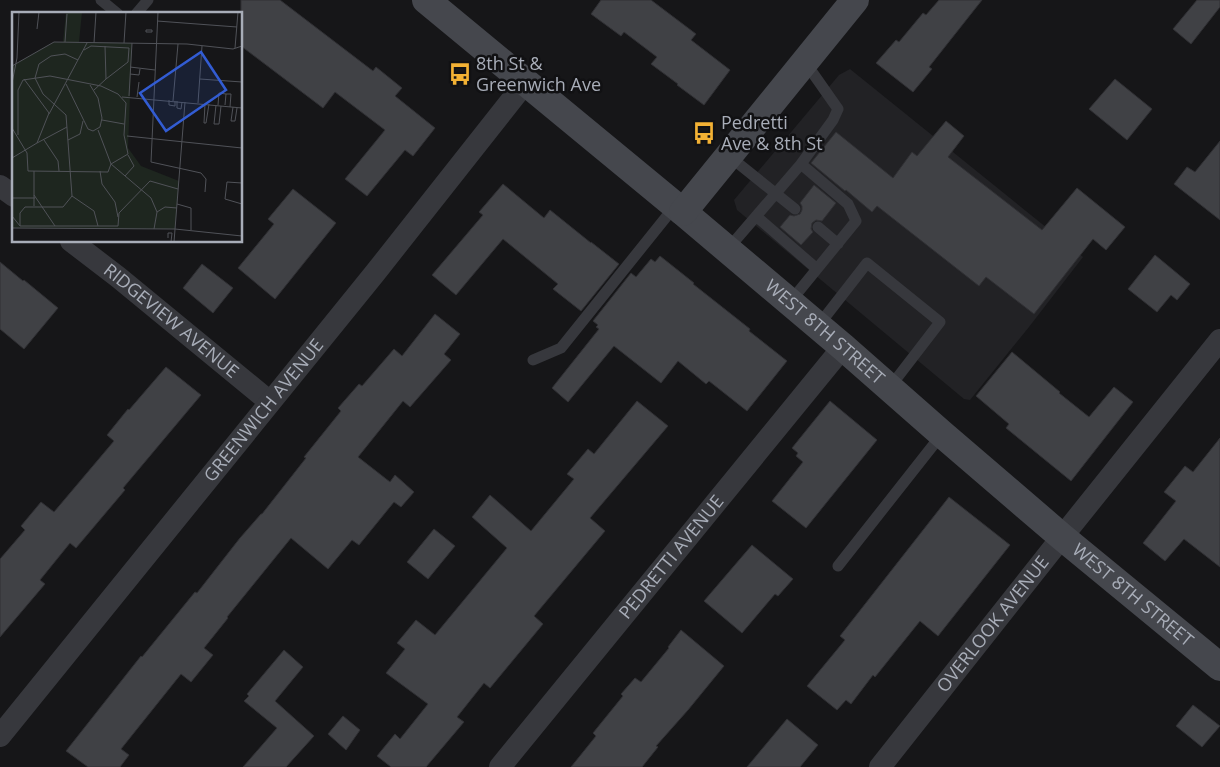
<svg xmlns="http://www.w3.org/2000/svg" width="1220" height="767" font-family="'Open Sans',sans-serif">
	<style>
		.built { fill: #222225 }
		.building { fill: #404145; stroke: #303034 }
		.lines { fill: none; stroke-linecap: round; stroke-linejoin: round }
		.lane { stroke: #37383d; stroke-width: 11 }
		.street { stroke: #37383d; stroke-width: 22 }
		.secondary { stroke: #45474d; stroke-width: 28 }
		.labels { text-anchor: middle; stroke-width: 5; stroke-linejoin: round; paint-order: stroke }
		.poi-label { font-size: 18px; fill: #a8adb8; stroke: #111113; text-anchor: start }
		.street-label { font-size: 18px; fill: #a8adb8; stroke: #111113 }
		.inset-road { fill: none; stroke: #505258; stroke-width: 1 }
		.view { fill: #325cd3; fill-opacity: 0.15; stroke: #325cd3; stroke-width: 2.5 }
		.inset-edge { fill: none; stroke: #a8adb8; stroke-width: 2.5 }
	</style>
	<rect width="100%" height="100%" fill="#161618"/>
	<path class="built" d="M850,69L1083,257L1029,327L970,400L964,399L737,210L734,200L839,75Z"/>
	<path class="building" d="M241,0H280L373,71L376,67L402,88L395,96L435,128L413,156L405,150L367,196L345,179L385,130L335,92L323,108L241,46Z
		M601,0H651L696,34L691,40L730,70L704,105L677,85L678,84L651,64L657,57L624,32L621,36L591,14Z
		M939,0H982L929,67L932,69L913,92L876,63L896,40L899,42L923,13L926,15Z
		M1197,0H1220V7L1191,44L1173,29Z
		M1115,79L1152,109L1127,140L1089,109Z
		M946,121L964,136L948,157L1042,230L1077,188L1125,227L1106,250L1093,239L1034,314L986,277L979,286L877,206L872,212L846,190L845,191L811,163L836,132L893,178L912,152L917,156Z
		M1220,141V220L1174,184L1187,167L1195,172Z
		M503,184L544,218L550,210L591,243V242L619,264L581,311L553,289L558,284L503,239L456,295L432,275L483,215L479,212Z
		M814,185L836,203L822,221L816,220L812,223L811,229L813,232L801,245L780,227L790,215L794,216L800,214L802,210V206L800,203Z
		M293,189L336,223L275,299L238,268L274,224L268,219Z
		M1155,255L1190,284L1177,300L1171,295L1157,312L1128,289Z
		M660,256L694,283L693,284L750,329L749,331L787,361L747,411L709,381L706,384L678,361L661,383L614,346L568,402L552,388L599,329L596,327L598,325L593,321L631,273L636,277L651,259L655,262Z
		M0,262L23,281L24,280L58,308L24,349L0,329Z
		M202,264L233,288L213,313L183,288Z
		M435,314L460,334L444,354L451,360L410,407L403,401L358,457L390,482L395,475L414,492L401,507L394,502L359,545L352,540L328,569L291,538L227,617L228,618L204,648L213,655L191,682L181,674L121,749L129,755L120,767H88L66,751L141,656L142,657L195,592L197,593L240,538L261,514H262L306,458L304,457L341,411L338,408L359,384L362,386L394,349L402,356Z
		M1012,352L1060,392L1059,393L1089,417L1114,387L1133,402L1071,481L1006,428L1009,424L976,396Z
		M166,367L201,395L123,488L125,490L76,548L70,543L40,580L45,584L0,637V559L25,530L21,526L41,502L54,512L114,441L107,435L128,409L129,410Z
		M637,401L668,426L590,518L605,531L534,616L543,624L490,688L484,683L457,717L464,722L426,767H391L377,756L395,734L400,739L428,704L386,673L405,649L397,643L416,620L435,635L507,548L472,517L490,495L531,531L574,479L567,474L588,449L594,454Z
		M830,401L877,440L806,528L772,501L803,462L796,456L798,453L792,448Z
		M1220,438V567L1184,539L1165,561L1143,543L1176,501L1164,492L1185,466L1193,472Z
		M949,497L1010,545L938,636L920,621L875,677L873,675L851,704L846,700L837,710L807,686L845,640L840,636Z
		M434,529L455,546L428,579L407,562Z
		M752,545L793,579L778,596L775,594L742,633L704,601Z
		M681,630L724,666L688,710L656,746L658,747L642,767H571L596,736L593,733L623,696L621,694L635,678L641,682L669,648L668,647Z
		M284,650L303,667L275,701L314,736L286,767H243L277,728L244,701L249,696L247,694Z
		M1193,705L1220,726L1202,747L1176,726Z
		M343,716L360,730L346,750L328,734Z
		M787,719L818,745L800,767H747Z"/>
	<g class="lines">
		<path class="lane" d="M101,0L118,14
			M136,14L148,0
			M729,156L795,209
			M801,164L833,120L838,109L805,62
			M756,216L817,269
			M818,227L838,244
			M727,250L801,164L848,204L856,221L790,302
			M818,326L867,263L940,322L890,387
			M533,360L561,348L675,206
			M838,566L942,434"/>
		<g class="street">
			<path d="M0,186L14,196"/>
			<path id="s1" d="M71,241L118,277L270,402"/>
			<path id="s2" d="M0,736L375,273L525,83"/>
			<path id="s3" d="M500,767L843,347"/>
			<path id="s4" d="M880,767L1062,537L1220,340"/>
		</g>
		<g class="secondary">
			<path id="s5" d="M426,0L683,212L843,347L942,434L1062,537L1220,667"/>
			<path d="M683,212L855,0"/>
		</g>
	</g>
	<defs>
		<symbol id="bus-bare" viewBox="-9 -9 18 18"><path d="M-5-6H5V4H4V6H2V4H-2V6H-4V4H-5ZM-3.5-4V0h7V-4ZM-3.5 1.2v1.5H-2V1.2ZM2 1.2v1.5H3.5V1.2Z" fill="#f2b134" stroke="#111113" stroke-width="2.5" paint-order="stroke"/></symbol>
	</defs>
	<g fill-rule="evenodd">
		<use href="#bus-bare" x="444" y="58" width="32" height="32"/>
		<use href="#bus-bare" x="688" y="117" width="32" height="32"/>
	</g>
	<g class="labels">
		<g class="poi-label">
			<text x="476" y="70">8th St &amp;<tspan x="476" dy="21">Greenwich Ave</tspan></text>
			<text x="721" y="129">Pedretti<tspan x="721" dy="21">Ave &amp; 8th St</tspan></text>
		</g>
		<g class="street-label">
			<text dy="6" stroke="none"><textPath href="#s1" startOffset="128">RIDGEVIEW AVENUE</textPath></text>
			<text dy="6" stroke="none"><textPath href="#s5" startOffset="519">WEST 8TH STREET</textPath></text>
			<text dy="6" stroke="none"><textPath href="#s2" startOffset="419">GREENWICH AVENUE</textPath></text>
			<text dy="6" stroke="none"><textPath href="#s3" startOffset="271">PEDRETTI AVENUE</textPath></text>
			<text dy="6" stroke="none"><textPath href="#s5" startOffset="924">WEST 8TH STREET</textPath></text>
			<text dy="6" stroke="none"><textPath href="#s4" startOffset="182">OVERLOOK AVENUE</textPath></text>
		</g>
	</g>
	<g transform="translate(12 12)">
		<rect width="230" height="230" fill="#161618"/>
		<path d="M42,30L120,31L116,136L129,154L167,169L163,217L0,216V54Z" fill="#1e261f"/>
		<path d="M54,0H70L67,30H51Z" fill="#1e261f"/>
		<path class="inset-road" d="M146,0L139,150L189,161L194,167L193,180M145,9L225,15M25,17L27,0M134,18H140V20H134ZM53,30L55,2M82,31L84,0M112,31L114,0M223,36L226,0M72,38L79,34L117,36L116,50L94,67M0,54L42,30L175,32L221,37L230,34M118,55L143,58M118,62L127,63L128,57M188,67L230,70M0,71L5,46L7,0M54,72L76,117L81,119L88,115L90,106L86,86L78,73M82,78L94,67L93,34M214,82H219L218,95M117,84L120,31M110,85L230,96M125,85L127,70M157,88V93L163,94V89M161,89L166,32M165,89V96L169,97L170,90M186,91L190,34M193,92L192,111H194L197,92M204,93L202,112H207L209,94M206,93L207,81L214,82L213,93M221,95L219,109H223L225,96M37,102L75,31M90,108L112,112M0,116L15,141L16,159L96,160L99,152L116,142L112,123L114,91L106,82L89,74L38,64L11,68L6,78V123M86,118L99,152L139,186L145,200M115,124L230,136M32,128L46,149L47,159M56,128L68,122L71,109M25,131L55,115M0,146L25,131L37,101L12,67M22,159V194M88,159L90,172L103,190L106,205M113,164L122,154L116,143M230,171L215,170L213,187L230,192M22,183L43,214M60,184L82,199L86,214M0,186H23M165,192L179,196V218M0,204L8,214H106L107,201L138,169L166,177M8,214V201L13,195H51L60,184L54,103L31,82L23,66L27,52L39,44L53,42L66,48M0,216L163,217L230,224M142,217L145,200L153,195L165,196M156,226V221H160L159,230M162,230L173,90"/>
		<path class="view" d="M189,40L214,78L154,119L128,81Z"/>
		<rect width="230" height="230" class="inset-edge"/>
	</g>
</svg>
